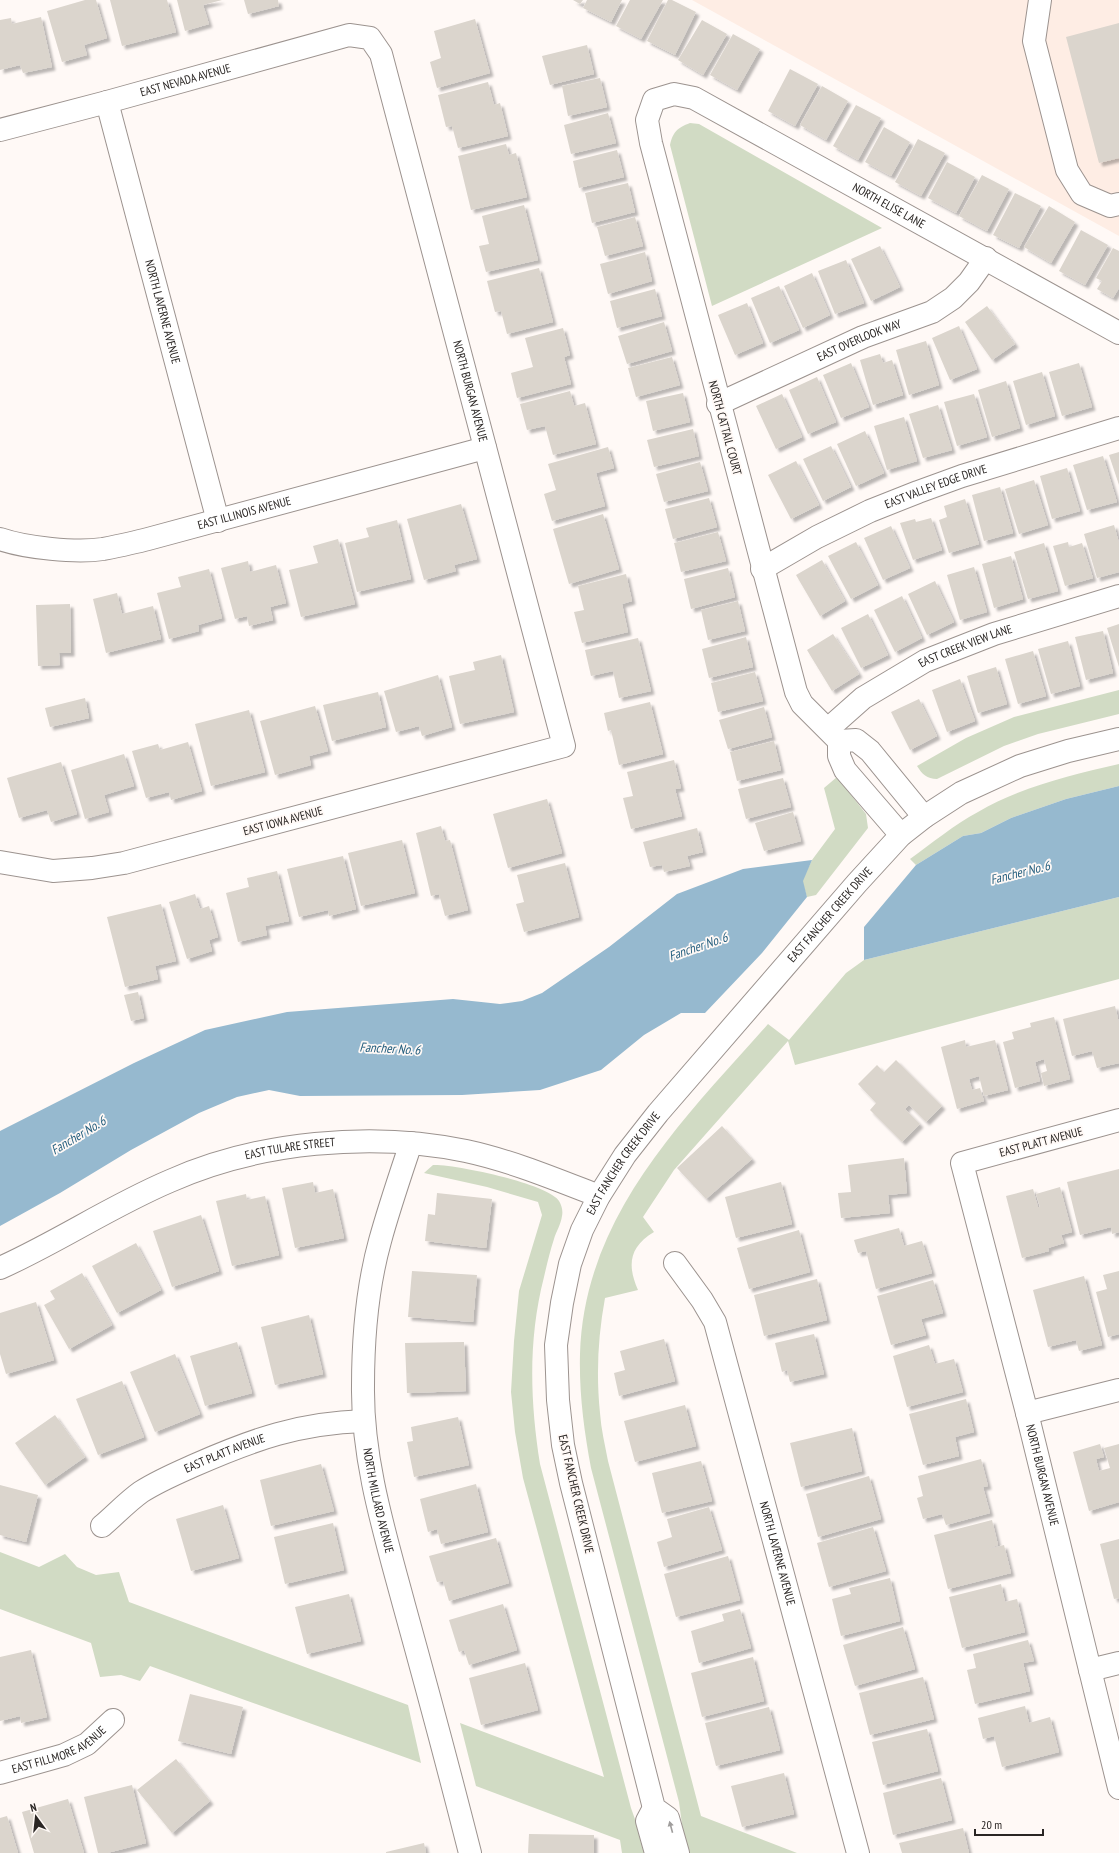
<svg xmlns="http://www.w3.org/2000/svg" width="1119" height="1853" font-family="'PT Sans Narrow',sans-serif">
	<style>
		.built { fill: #feede4 }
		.green { fill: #d1dbc4 }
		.water { fill: #96b9cf }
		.building { fill: #dbd5cd; filter: url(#shadow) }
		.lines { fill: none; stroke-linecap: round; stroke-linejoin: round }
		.minor-casing { stroke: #9c938f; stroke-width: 24 }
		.minor { stroke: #fff; stroke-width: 22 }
		.oneway { fill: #9f9d9c }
		.labels { text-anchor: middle; stroke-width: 3.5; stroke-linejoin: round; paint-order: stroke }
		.street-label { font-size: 12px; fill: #2a2624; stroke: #fff9f6 }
		.water-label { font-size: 13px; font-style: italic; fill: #245e7e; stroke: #fff9f6 }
	</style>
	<defs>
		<filter id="shadow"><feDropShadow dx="3.5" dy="3.5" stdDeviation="1" flood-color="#0004"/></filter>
	</defs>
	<rect width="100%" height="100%" fill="#fff9f6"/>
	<path class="built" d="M692,0H1119V236Z"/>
	<path class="green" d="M690,123L699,124L882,228L712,306L670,145C673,132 677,128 690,123Z
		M1119,690V714L1038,734L1004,746L937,779C927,779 922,774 917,766L966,738L1014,717Z
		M1119,764V786L1066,799L1011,818L981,833L963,836L916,865L910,859C932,843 954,825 978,812C1021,787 1071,775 1119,764Z
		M837,777L866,814L868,828L816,895L807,897L802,881L812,860L835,829L824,788Z
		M1119,897V979L795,1065L788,1041L674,1170L643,1217L654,1232C629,1247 627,1265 638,1290L605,1298C598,1336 596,1374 600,1413C601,1429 605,1445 608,1461L701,1816L797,1853H689L683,1832L679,1802L591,1468C584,1430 579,1393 580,1354C584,1216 683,1120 768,1024L789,1040L846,973L864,960Z
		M433,1165C455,1164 549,1184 559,1201C562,1206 563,1211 562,1216C561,1224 556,1232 554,1239C550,1251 547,1264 544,1277C528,1339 530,1401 540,1464L631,1808L647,1853H622L620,1840L476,1786L460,1723L604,1777L523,1478L515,1432L511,1392L514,1341L519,1291L542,1215L538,1202L487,1187L424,1173Z
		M0,1552L39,1567L65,1554L77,1567L96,1575L119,1572L129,1602L408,1705L421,1763L150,1666L140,1681L121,1675L100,1677L91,1643L0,1609Z"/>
	<path class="water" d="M1119,786V897L864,960V927L916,865L963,836L981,833L1011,818L1066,799Z
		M812,860L803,881L807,897L762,953L705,1013H681L644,1035L601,1070L540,1090L462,1095L300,1096L269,1090L237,1097L199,1113L131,1150L60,1193L0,1226V1131L134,1063L205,1030L287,1012L453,999L500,1004L522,1001L542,993L609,947L677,894L743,869Z"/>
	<path class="building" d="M85,0H96L107,38L84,45L87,55L62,62L47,11Z
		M110,0H167L176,32L122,46Z
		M177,0H222L203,5L209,24L185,31Z
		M244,0H278L279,6L248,14Z
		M573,0H583L580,4Z
		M587,0H622L611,22L583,8Z
		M630,0H663L641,39L616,26Z
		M668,0H672L696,12L675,55L647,41Z
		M41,17L52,67L23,73L20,65L0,70V20L11,18L12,24Z
		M475,19L490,73L437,88L430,62L441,58L434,31Z
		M702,20L727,34L703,75L678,60Z
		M1119,23V158L1099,163L1066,37Z
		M733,34L760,49L737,90L710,75Z
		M587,45L594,74L550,85L542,56Z
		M790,69L818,84L795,126L768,111Z
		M600,78L607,107L568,116L562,86Z
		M488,82L494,105L500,103L508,136L458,148L452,126L446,127L438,95Z
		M822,86L848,101L826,140L800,125Z
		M856,105L881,118L858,160L833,146Z
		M608,113L616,143L571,154L564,125Z
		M884,127L910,142L891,176L865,162Z
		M918,139L945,153L921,196L895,182Z
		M506,144L509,155L516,153L527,197L471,210L458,156Z
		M617,150L624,177L579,188L573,161Z
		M947,162L975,177L956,213L928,198Z
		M982,175L1009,189L987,231L959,216Z
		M628,183L635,212L592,223L585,193Z
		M1015,193L1041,206L1019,248L993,235Z
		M524,205L538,260L486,272L479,246L489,244L482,216Z
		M1049,206L1075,222L1051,263L1024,247Z
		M635,217L643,246L605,256L597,227Z
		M1081,230L1108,245L1085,285L1059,271Z
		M880,246L900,287L871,301L851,259Z
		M1113,248L1119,251V288L1113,298L1097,289L1102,281L1096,278Z
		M645,252L652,281L608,294L600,264Z
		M846,260L864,303L835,314L818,271Z
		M539,268L553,322L507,334L501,311L495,312L487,281Z
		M812,273L830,315L803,328L784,286Z
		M779,286L799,330L770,343L751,298Z
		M655,289L662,316L617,328L610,301Z
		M747,303L763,343L735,355L718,315Z
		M987,306L1015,344L992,360L965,322Z
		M664,322L672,351L627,364L618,336Z
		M959,326L977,369L950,380L932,338Z
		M563,328L570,355L564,357L571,384L517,398L511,373L533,367L525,338Z
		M926,341L939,385L909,395L896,350Z
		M880,354L883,363L892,360L903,395L873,405L860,360Z
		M672,357L680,385L636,397L628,368Z
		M851,363L869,407L841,418L823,375Z
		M1079,363L1092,407L1062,416L1049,372Z
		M1042,372L1055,416L1026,425L1013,381Z
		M817,377L836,422L808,434L789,390Z
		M1006,381L1020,428L992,437L978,390Z
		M570,391L574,406L585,403L596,444L553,455L545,426L527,430L520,404Z
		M683,393L690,422L653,431L646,401Z
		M782,394L802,437L776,449L756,406Z
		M974,394L987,437L957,446L944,402Z
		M938,405L952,450L923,458L909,414Z
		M904,417L917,461L887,470L874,426Z
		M693,429L699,456L654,467L647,440Z
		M865,431L884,473L856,486L837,444Z
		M831,446L851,487L823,501L803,459Z
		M608,447L614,468L596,473L605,506L552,521L544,494L556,490L548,464Z
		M1119,452V485L1109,455Z
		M1103,456L1117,502L1087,510L1073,465Z
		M796,461L819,505L791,519L768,475Z
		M700,462L708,491L664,502L656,474Z
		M1067,468L1080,511L1052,519L1040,476Z
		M1034,480L1048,525L1019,534L1005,489Z
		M1000,487L1013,533L984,541L972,495Z
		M709,498L717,527L673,539L665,509Z
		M965,499L979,544L949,553L939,520L947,517L944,506Z
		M461,504L477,559L454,565L456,571L424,580L407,519Z
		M603,514L619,569L569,584L553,529Z
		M931,518L942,550L913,560L900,523L915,519L916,522Z
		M397,520L411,579L357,592L345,543L369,537L366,528Z
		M1114,525L1119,543V572L1097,578L1084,534Z
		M891,526L910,568L883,580L864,538Z
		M718,532L726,561L681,572L674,543Z
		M338,539L355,604L301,617L289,570L318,563L313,546Z
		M856,542L878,585L851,599L828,556Z
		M1068,542L1069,547L1082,543L1093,578L1065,586L1053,546Z
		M1044,543L1058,591L1028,599L1014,552Z
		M1011,556L1023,599L994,608L982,564Z
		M822,560L845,601L820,616L796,575Z
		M248,561L250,572L276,565L286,603L270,607L273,620L249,626L247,616L235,619L221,568Z
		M974,567L987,612L960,620L947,575Z
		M728,568L735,597L691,609L684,579Z
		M209,569L222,618L198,625L199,631L169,639L157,593L181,587L178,577Z
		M626,574L632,601L622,604L628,632L582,643L574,612L584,610L578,586Z
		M935,581L954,622L927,635L908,594Z
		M117,593L122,614L153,606L161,639L106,653L93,599Z
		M902,596L922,638L895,652L874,610Z
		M738,601L745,631L708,640L701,610Z
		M70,604L71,653H59L60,665L38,666L36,605Z
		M868,614L888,655L861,668L841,628Z
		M1119,624V667L1107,628Z
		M1103,631L1113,673L1086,680L1075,637Z
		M833,634L859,674L832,691L807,650Z
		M746,637L753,667L709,678L702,649Z
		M638,638L651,691L619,698L613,671L591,676L585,650Z
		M1068,641L1080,686L1051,694L1038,649Z
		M1033,651L1046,696L1018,704L1005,659Z
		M501,655L514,712L460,724L449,676L475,670L473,662Z
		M996,667L1007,704L978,713L967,676Z
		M755,672L763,701L718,712L711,683Z
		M438,675L452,727L422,736L419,726L396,732L384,691Z
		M960,679L975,721L947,732L932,690Z
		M378,692L386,727L332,741L323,705Z
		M85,698L89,718L50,727L45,708Z
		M919,699L937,736L910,750L891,712Z
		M650,702L663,754L619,765L611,730L608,731L604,713Z
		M315,706L328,751L309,756L311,765L275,775L260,721Z
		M764,707L772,737L728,749L719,720Z
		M249,710L265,772L211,786L195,724Z
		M774,741L781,770L737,781L730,752Z
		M188,742L202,791L171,800L169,792L146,798L132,751L158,744L160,750Z
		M124,754L134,786L104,795L109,812L85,819L71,770Z
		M674,760L681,788L675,789L682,816L631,829L623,798L633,796L627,772Z
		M61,762L77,814L51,822L47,810L19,818L7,778Z
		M783,778L791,807L746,819L738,789Z
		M547,799L562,853L508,868L493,814Z
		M793,812L801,841L764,851L755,823Z
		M441,826L445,841L450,840L468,910L445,916L439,894L431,896L416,833Z
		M697,828L703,852L687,856L690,866L664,872L662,865L650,867L643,842Z
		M402,840L415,893L361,906L348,853Z
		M343,856L356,909L329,916L328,910L299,917L287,869Z
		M565,863L579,917L524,932L516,904L524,902L517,875Z
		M277,871L289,921L265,926L267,935L238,942L226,893L249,887L247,878Z
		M195,894L200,909L209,906L218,937L209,940L212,951L187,959L169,902Z
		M161,904L176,961L155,966L158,979L125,987L107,917Z
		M138,992L144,1018L131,1021L124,995Z
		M1115,1006L1119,1023V1063L1097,1068L1092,1051L1072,1056L1063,1019Z
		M1054,1017L1070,1079L1044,1086L1041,1073L1047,1071L1044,1059L1035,1062L1040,1081L1015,1088L1003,1042L1014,1039L1012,1032L1031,1027L1030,1023Z
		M965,1040L966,1047L995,1040L1008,1090L984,1096L979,1076L969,1079L972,1090L980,1088L984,1101L957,1109L941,1047Z
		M896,1060L942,1106L926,1122L909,1105L905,1109L920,1124L902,1142L870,1110L876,1103L858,1084L877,1065L884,1072Z
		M722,1126L752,1159L706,1199L677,1168Z
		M904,1158L907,1193L888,1195L890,1213L841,1218L838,1193L851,1192L848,1165Z
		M1119,1169V1232L1112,1234L1111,1227L1080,1235L1067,1182Z
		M313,1182L315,1193L333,1189L344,1238L295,1248L282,1188Z
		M781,1182L792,1224L736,1238L725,1197Z
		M1060,1187L1072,1232L1061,1235L1064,1243L1048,1248L1049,1251L1022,1258L1006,1196L1033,1189L1038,1207H1040L1036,1194Z
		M437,1193L492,1199L486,1248L425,1241L428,1214L435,1215Z
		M246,1194L247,1200L265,1196L279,1255L232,1266L216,1201Z
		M201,1215L219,1271L172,1287L153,1231Z
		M899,1228L904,1246L922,1241L932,1273L876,1289L866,1251L858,1253L854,1240Z
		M799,1230L810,1272L749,1289L737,1248Z
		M136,1243L161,1290L117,1313L92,1266Z
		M412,1271L477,1275L473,1322L408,1317Z
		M1119,1271V1334L1108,1337L1096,1292L1107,1289L1103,1275Z
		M82,1273L112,1325L69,1349L44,1305L55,1299L50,1291Z
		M1084,1276L1102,1345L1079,1351L1076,1340L1048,1347L1033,1290Z
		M817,1279L827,1320L764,1336L754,1295Z
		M933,1280L943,1313L921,1319L926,1335L891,1345L877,1296Z
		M36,1302L54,1360L6,1374L0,1354V1313Z
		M309,1315L323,1374L275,1385L261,1327Z
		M814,1334L824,1374L790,1382L787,1370L782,1372L775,1343Z
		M664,1339L675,1381L619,1396L614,1373L625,1370L620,1351Z
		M237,1342L252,1393L205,1406L190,1356Z
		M464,1342L466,1391L407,1393L405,1343Z
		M929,1345L935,1364L954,1359L963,1392L907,1407L893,1356Z
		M175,1354L200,1414L155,1432L130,1372Z
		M122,1381L144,1437L98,1455L76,1399Z
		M966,1399L974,1432L955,1437L959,1456L923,1465L909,1414Z
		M685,1405L696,1446L635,1462L624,1421Z
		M55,1415L85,1457L45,1485L15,1443Z
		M458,1417L469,1465L414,1477L407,1442L413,1441L411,1427Z
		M852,1428L862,1471L801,1487L790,1443Z
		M1100,1444L1104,1457L1096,1459L1099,1471L1110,1468L1104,1448L1119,1444V1502L1089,1511L1073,1452Z
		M981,1459L988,1486L983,1487L990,1513L946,1525L942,1514L923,1519L917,1498L923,1496L918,1476Z
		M701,1461L712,1501L662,1513L652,1473Z
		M321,1464L334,1511L271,1526L260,1480Z
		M869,1476L881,1519L818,1537L806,1494Z
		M476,1484L488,1532L441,1544L437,1529L428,1532L420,1499Z
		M0,1485L38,1495L26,1542L0,1535Z
		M223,1505L239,1558L191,1571L176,1519Z
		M709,1507L722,1550L664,1567L657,1542L672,1537L667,1519Z
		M992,1520L998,1545L988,1549L1004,1545L1011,1573L948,1589L934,1535Z
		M333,1523L344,1570L285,1584L274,1537Z
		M873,1527L886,1571L829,1587L817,1543Z
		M496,1538L509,1583L449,1601L443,1581L437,1582L429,1556Z
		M1119,1539V1598L1114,1599L1100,1544Z
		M728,1556L740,1600L676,1617L664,1574Z
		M890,1578L900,1621L841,1636L832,1599L851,1594L849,1588Z
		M1001,1584L1005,1602L1017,1599L1025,1632L962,1648L949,1597Z
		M349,1594L361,1641L307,1654L295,1607Z
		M503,1604L517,1650L469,1665L464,1650L459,1652L449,1620Z
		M740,1609L751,1648L699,1663L691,1631L724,1621L722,1614Z
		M903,1627L915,1669L855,1686L843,1645Z
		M1028,1640L1034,1661L1023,1663L1030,1691L975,1704L967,1670L976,1668L973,1654Z
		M31,1650L47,1717L21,1723L20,1716L0,1721V1657Z
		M753,1657L764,1701L702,1717L691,1673Z
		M525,1663L538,1710L481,1725L469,1678Z
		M923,1677L934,1719L870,1735L859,1693Z
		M190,1694L243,1707L231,1754L178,1741Z
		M1025,1706L1029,1723L1050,1717L1059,1752L1002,1767L994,1736L983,1739L978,1718Z
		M769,1707L780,1750L716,1766L705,1723Z
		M927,1729L938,1771L883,1785L872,1742Z
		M176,1759L210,1801L172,1833L137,1790Z
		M784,1773L794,1814L742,1827L731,1786Z
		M941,1778L952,1820L893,1835L883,1793Z
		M132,1785L146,1843L107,1853H98L84,1797Z
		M68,1799L84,1853H34L22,1812Z
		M7,1816L18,1853H0V1818Z
		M963,1828L969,1853H902L899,1843Z
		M529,1834L594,1835V1853H528Z
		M424,1843L426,1853H386V1852Z"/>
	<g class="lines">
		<defs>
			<g id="minor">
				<path d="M1040,0L1034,41L1067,170L1082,194L1110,206L1119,204"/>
				<path id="s1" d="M107,102L218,521"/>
				<path id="s2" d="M0,130L107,102L349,35L370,38L381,54L564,746L124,863L92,868L53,871L0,862"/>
				<path id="s3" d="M718,404L863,337L932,312L953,298L969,282L986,258"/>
				<path id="s4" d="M0,539C26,548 76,553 103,549C118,546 133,543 148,539L485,448"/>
				<path id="s5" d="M762,569L817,537L870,511L918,492L962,476L1119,428"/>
				<path id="s6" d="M828,729L863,698L925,661L994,634L1119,596"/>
				<path d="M839,741L856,740L870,751L924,817"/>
				<path id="s7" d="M901,835L845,770L839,756V741L802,704L796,692L651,143L647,120L654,100L674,94L694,98L1119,333"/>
				<path id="s8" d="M1119,1120L962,1163L1027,1413L1119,1788"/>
				<path id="s9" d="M411,1143C400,1176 389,1208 380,1241C367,1288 363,1338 363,1386C362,1461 385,1534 404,1605C427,1688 449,1770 470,1853"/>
				<path id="s10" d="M675,1263L702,1300L715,1322L858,1853"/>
				<path id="s11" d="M0,1268C58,1242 111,1206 170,1181C257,1142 372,1131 466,1151C512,1161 555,1179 599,1196"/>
				<path d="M1027,1413L1119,1390"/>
				<path id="s12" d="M102,1526C115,1515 127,1502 141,1492C158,1481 177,1473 195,1465C254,1439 300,1423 364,1421"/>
				<path d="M1090,1670L1119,1663"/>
				<path id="s13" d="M0,1773L64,1755L87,1744L113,1720"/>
				<path d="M654,1808L647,1821L656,1853"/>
				<path id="s14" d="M678,1853L668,1818L654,1808L571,1483L563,1445L558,1400L556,1345L562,1303L570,1264L582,1230L599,1196L625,1155L658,1113L857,883L901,835L924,817L961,793L1020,766L1068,751L1119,739"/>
			</g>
		</defs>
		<use href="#minor" class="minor-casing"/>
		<use href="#minor" class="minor"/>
	</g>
	<defs><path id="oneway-solid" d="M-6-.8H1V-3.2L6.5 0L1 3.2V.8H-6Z"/></defs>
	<use class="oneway" href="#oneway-solid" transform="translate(671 1827) rotate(-105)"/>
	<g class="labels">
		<g class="street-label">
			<text dy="4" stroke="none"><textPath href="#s2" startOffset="192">EAST NEVADA AVENUE</textPath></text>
			<text dy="4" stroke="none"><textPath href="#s7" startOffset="1058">NORTH ELISE LANE</textPath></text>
			<text dy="4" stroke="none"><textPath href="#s1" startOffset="217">NORTH LAVERNE AVENUE</textPath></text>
			<text dy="4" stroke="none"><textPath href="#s3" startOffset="155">EAST OVERLOOK WAY</textPath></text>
			<text dy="4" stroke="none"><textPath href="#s2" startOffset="751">NORTH BURGAN AVENUE</textPath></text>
			<text transform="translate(725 428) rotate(75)" y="4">NORTH CATTAIL COURT</text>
			<text dy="4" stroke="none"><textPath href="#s5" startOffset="193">EAST VALLEY EDGE DRIVE</textPath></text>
			<text dy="4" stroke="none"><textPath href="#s4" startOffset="250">EAST ILLINOIS AVENUE</textPath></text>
			<text dy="4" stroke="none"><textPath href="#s6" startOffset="162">EAST CREEK VIEW LANE</textPath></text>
			<text transform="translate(283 821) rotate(-15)" y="4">EAST IOWA AVENUE</text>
			<text dy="4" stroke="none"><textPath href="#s14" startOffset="1049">EAST FANCHER CREEK DRIVE</textPath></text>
			<text transform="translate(1041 1142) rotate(-15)" y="4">EAST PLATT AVENUE</text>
			<text dy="4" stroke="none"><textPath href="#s11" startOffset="316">EAST TULARE STREET</textPath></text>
			<text dy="4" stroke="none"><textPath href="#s14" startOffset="725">EAST FANCHER CREEK DRIVE</textPath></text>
			<text dy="4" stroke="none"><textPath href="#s12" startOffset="144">EAST PLATT AVENUE</textPath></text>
			<text dy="4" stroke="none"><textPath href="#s8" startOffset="485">NORTH BURGAN AVENUE</textPath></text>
			<text transform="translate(576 1494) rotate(77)" y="4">EAST FANCHER CREEK DRIVE</text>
			<text dy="4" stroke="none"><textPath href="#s9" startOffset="365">NORTH MILLARD AVENUE</textPath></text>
			<text dy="4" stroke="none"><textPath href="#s10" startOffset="311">NORTH LAVERNE AVENUE</textPath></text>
			<text dy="4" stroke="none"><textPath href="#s13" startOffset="64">EAST FILLMORE AVENUE</textPath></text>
		</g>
		<g class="water-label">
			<text transform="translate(1020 872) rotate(-14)" y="5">Fancher No. 6</text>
			<text transform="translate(698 946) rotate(-19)" y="5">Fancher No. 6</text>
			<text transform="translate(390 1048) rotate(3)" y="5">Fancher No. 6</text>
			<text transform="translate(78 1135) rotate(-31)" y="5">Fancher No. 6</text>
		</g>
	</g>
	<g transform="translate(36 1817) rotate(345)" stroke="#fff9f6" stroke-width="3" paint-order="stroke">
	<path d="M0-3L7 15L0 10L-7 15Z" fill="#2a2624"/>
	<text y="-6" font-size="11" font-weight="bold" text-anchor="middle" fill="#2a2624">N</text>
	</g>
	<path d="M975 1829v6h68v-6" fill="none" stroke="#2a2624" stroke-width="2"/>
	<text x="981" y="1829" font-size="12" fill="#2a2624" stroke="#fff9f6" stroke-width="3" paint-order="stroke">20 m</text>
</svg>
